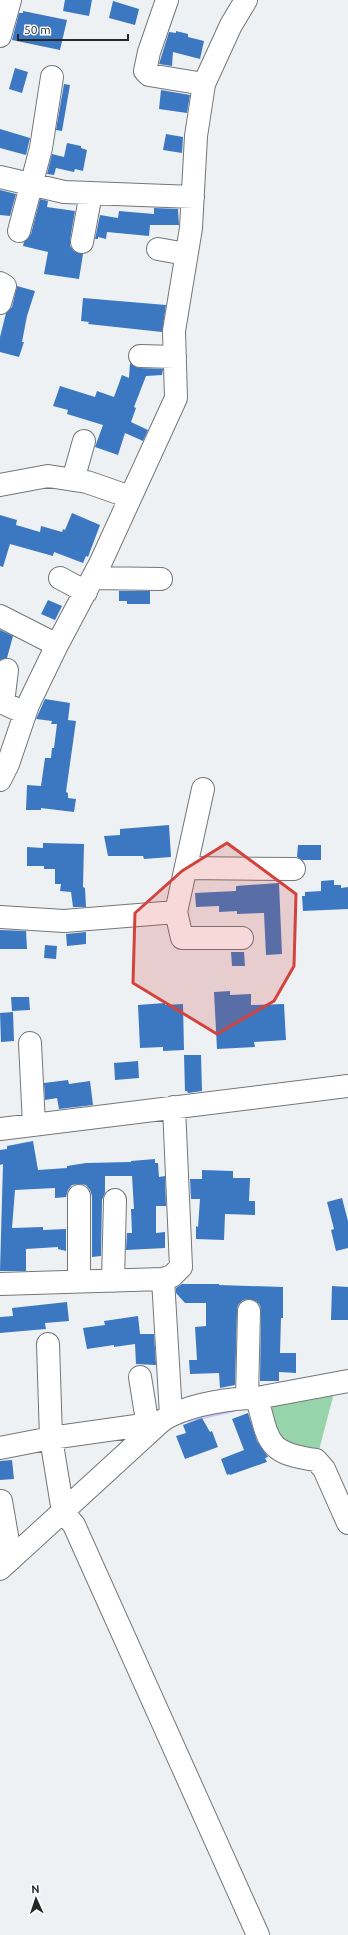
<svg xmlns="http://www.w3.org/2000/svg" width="348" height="1935" font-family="Ubuntu,sans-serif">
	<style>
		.green { fill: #97d4ac }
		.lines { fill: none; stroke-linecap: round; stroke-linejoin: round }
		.stream { stroke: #cac7ff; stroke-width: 4.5 }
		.building { fill: #3b78c1 }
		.minor-casing { stroke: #737678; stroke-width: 24 }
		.minor { stroke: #fff; stroke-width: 22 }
		.marked { fill: #d2433d; fill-opacity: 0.2; stroke: #d2433d; stroke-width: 3; stroke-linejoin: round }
	</style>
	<rect width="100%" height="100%" fill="#eef1f3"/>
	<path class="green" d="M334,1393L318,1454L275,1441L266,1405Z"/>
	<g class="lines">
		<path class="stream" d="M188,1420L233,1410"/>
	</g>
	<path class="building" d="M65,0H92L89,16L63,11Z
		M113,1L139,9L135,25L109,18Z
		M23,11L67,20L60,50L12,40L19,13H23Z
		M176,31L188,34V37L204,41L200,59L173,52L172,66L159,64L169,32L176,33Z
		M15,68L28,72L22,93L9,89Z
		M64,84L70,85L62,131L56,130Z
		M161,90L190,95L187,113L159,109Z
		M0,129L30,138L26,155L0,148Z
		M166,134L183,137L182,153L163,150Z
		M67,143L81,146V148L87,150L83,171L75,169L74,172L56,168L54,175L47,174L52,154L64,157Z
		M0,190L16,194L10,216L0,215Z
		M40,199L48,201L47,207L75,211L70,240V246L74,251L83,254L79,279L44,274L48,252L23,246L24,242L31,234Z
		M154,208L178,209L179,225H150L149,236L107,232L106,239L98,237V239H95L100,215L118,218L119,211L154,214Z
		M17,286L35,291L27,316L22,342H24L19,357L0,352V337L6,313L12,307Z
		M83,298L166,305L162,332L88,324L89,322L81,321Z
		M130,363L139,368L163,369L162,375L146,376L134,407L136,408L131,422L148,430L143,441L125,433L118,455L95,447L103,425L67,414L68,410L53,406L60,386L95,397L97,391L114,397L122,375L129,378Z
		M72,513L100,525L88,557L86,556L83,563L54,552L53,556L10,544L3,567L0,566V515L17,520L16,525L40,532L41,526L62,532L63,529L65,530Z
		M119,591H150V604H127V601H119Z
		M48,600L62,606L55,620L41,614Z
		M0,630L13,636L7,658L0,660Z
		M45,699L70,703L68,720L76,721L66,792L68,793V798L76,799L74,812L41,808V810H26L27,785L41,786L45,758H51L52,748H54L57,724H51L52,721L36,719Z
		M169,825L171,857L144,859L143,856H108L104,836L120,835V829Z
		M43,843L84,844L83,887L85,888L86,907H73L71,892L60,891L61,884H55V869H44V866H27V847L43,848Z
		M298,845H321V860H302L297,857Z
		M334,880V885H341V888L348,887V909L303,911L302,896H305V892L321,891V881Z
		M279,883L282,954L266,955L264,913L237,914V911L219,912V906L196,907L195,893L236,891V886Z
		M0,930L26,931L27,949H0Z
		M86,932V944L67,946L66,934Z
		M45,945L57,946L56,959L44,958Z
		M231,952H244L245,966H232Z
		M230,991V995L251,994V1005L284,1004L286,1040L254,1042L255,1047L217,1049L214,992Z
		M11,997H29L30,1010L12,1011Z
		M165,1003V1005L183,1004L184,1050L163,1051V1047L140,1048L138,1005Z
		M13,1012L14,1041L1,1042L0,1013Z
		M184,1055H201L202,1091L188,1093L187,1091H185Z
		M138,1061L139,1078L115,1080L114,1063Z
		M68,1080L69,1084L90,1081L93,1105L59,1109L57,1098L45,1100L44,1083Z
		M33,1141L38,1170L67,1168V1166L86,1163L131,1162V1161L155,1159V1163H158L159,1177L165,1176L166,1206H156V1233L165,1232V1248L126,1250L127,1233H132L131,1209H134L132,1176H105V1193L102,1200L101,1256L92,1257V1196L90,1190L86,1185L79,1184L72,1185L68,1190L66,1197L55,1198V1188L15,1190L12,1228L43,1227V1230L66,1229V1251L58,1249V1247L26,1249V1271H0L3,1164L0,1165V1150L7,1149V1146Z
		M202,1170L233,1171V1178H250L249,1201H255V1215L225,1214L224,1240L196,1239V1226L198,1227L200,1199H191L190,1179H202Z
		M342,1198L348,1221V1248L336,1251L331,1230L334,1229L327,1202Z
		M182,1284H219V1285L283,1287V1318H281L280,1353H296V1373L279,1372V1381H260L261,1311L260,1305L256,1301L249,1299L243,1300L238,1305L237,1310L235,1385L220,1388L219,1373L190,1374L189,1360H197L195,1327L206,1326V1303H185L176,1293V1288Z
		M332,1286L348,1287V1320H331Z
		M67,1302L69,1321L45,1323L46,1329L0,1333V1317L13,1316L12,1308Z
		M138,1316L140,1334H154L156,1365L136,1364L135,1344L114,1347V1345L87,1349L83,1328L105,1325L104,1321Z
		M248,1413L257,1441L268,1457L265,1458L267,1462L230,1475L229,1474L227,1475L221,1459L244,1450L232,1419Z
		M202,1418L210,1432L212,1431L218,1447L185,1459L176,1436L186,1433L183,1425Z
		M12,1460L14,1479L0,1480V1461Z"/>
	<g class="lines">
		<defs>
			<path id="minor" d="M167,0L149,52L145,71L149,75L204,84
				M0,36L10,0
				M0,177L64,192L193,197
				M19,231L41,148L52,77
				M82,242L91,193
				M158,249L186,254
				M0,283L5,286L0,303
				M140,356L175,357
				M73,480L84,441
				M0,485L48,476L87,482L130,497
				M60,578L86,592
				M93,578L161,579
				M0,616L57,645
				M7,670L3,703L25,713
				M0,780L8,764L28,705L57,645L100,564L176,398L174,331L191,228L196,136L204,84L231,25L246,0
				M186,868L294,869
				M176,912L182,938H242
				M0,917L64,921L176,912L203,789
				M30,1043L34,1125
				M0,1129L348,1086
				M79,1196V1281
				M163,1279L172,1276L181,1267L174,1107
				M113,1281L115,1200
				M0,1284L163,1279L171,1415
				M48,1344L51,1438L63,1512L74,1525L258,1935
				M140,1377L148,1427
				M247,1398L249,1311
				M257,1398C269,1442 266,1453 316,1460L324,1469L348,1523
				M0,1448L51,1438L136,1426L154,1428
				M1,1501L11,1559
				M0,1569L154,1428C159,1423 165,1418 172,1415C194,1404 232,1398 257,1398L348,1381"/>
		</defs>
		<use href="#minor" class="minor-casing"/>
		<use href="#minor" class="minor"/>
	</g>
	<path class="marked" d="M227,843L296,894L294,966L274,1001L217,1034L133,983L135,913L182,871Z"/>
	<g transform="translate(36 1899) rotate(357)" stroke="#fdfeff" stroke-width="3" paint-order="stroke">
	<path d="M0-3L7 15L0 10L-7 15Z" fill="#262727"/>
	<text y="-6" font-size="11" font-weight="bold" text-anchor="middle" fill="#262727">N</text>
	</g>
	<path d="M18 34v6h110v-6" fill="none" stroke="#262727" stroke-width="2"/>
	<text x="24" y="34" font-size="12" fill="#262727" stroke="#fdfeff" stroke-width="3" paint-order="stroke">50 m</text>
</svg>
